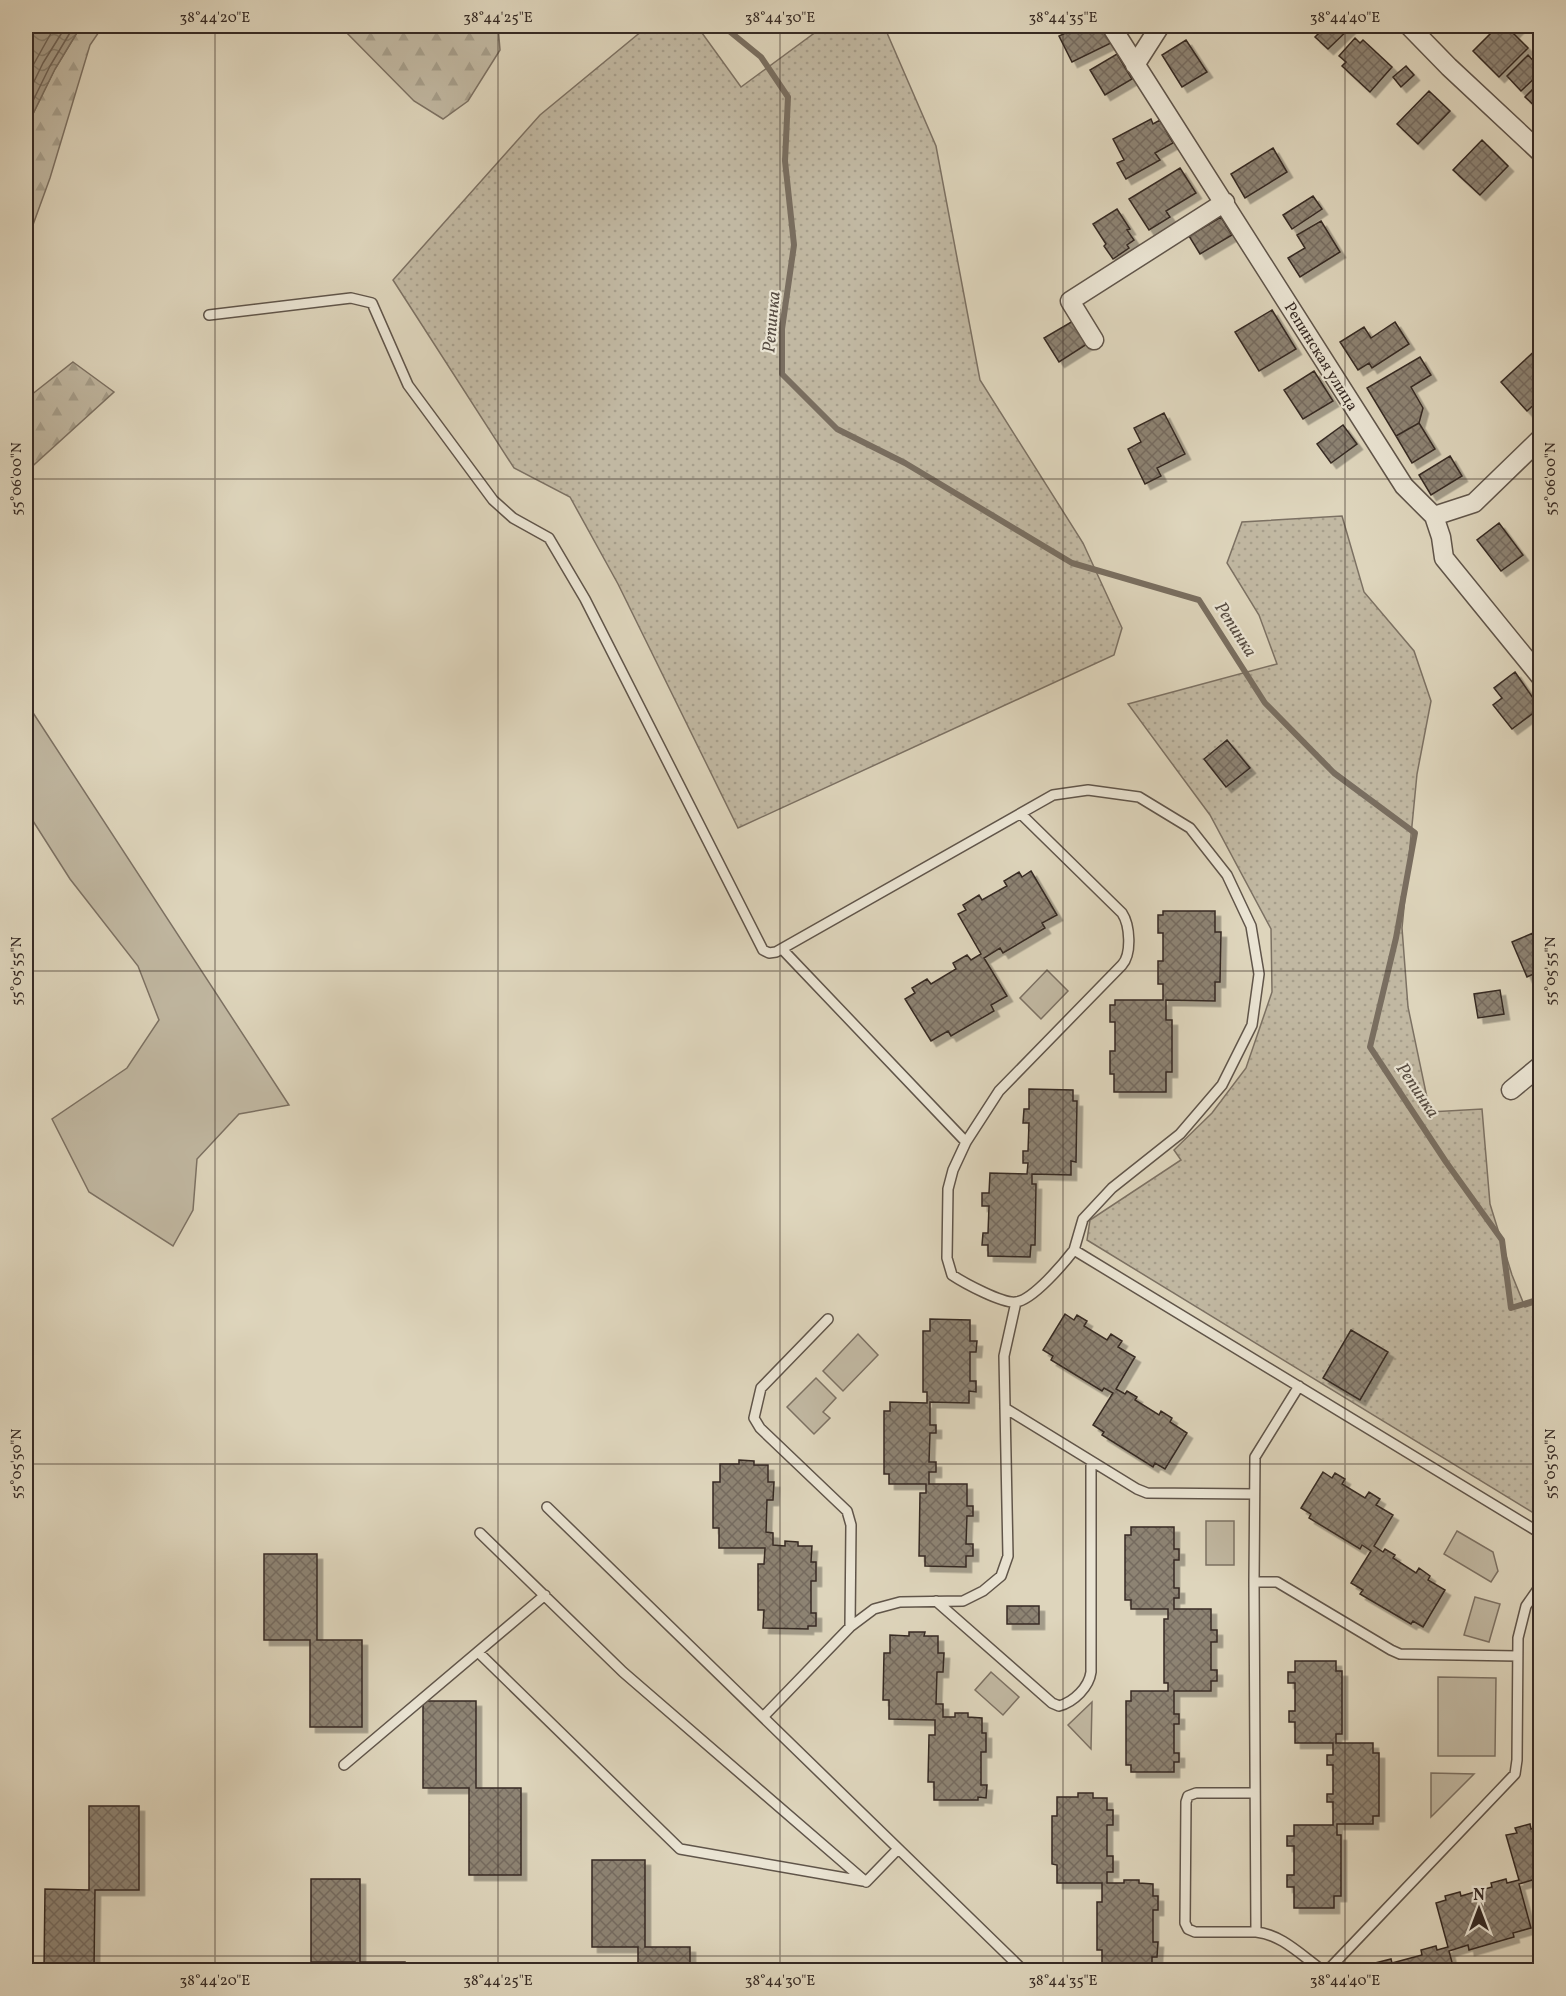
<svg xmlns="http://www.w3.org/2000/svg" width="1566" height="1996" font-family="Vollkorn,serif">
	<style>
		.green { fill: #c1b8a2; stroke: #7c7163; stroke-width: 1.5 }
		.forest { fill: url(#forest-firs); stroke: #7c7163; stroke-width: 1.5 }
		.garden { fill: url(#garden-dots); stroke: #7c7163; stroke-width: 1.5 }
		.water { fill: url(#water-waves); stroke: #796e60; stroke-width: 1.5 }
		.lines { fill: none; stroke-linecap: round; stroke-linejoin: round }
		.shore { stroke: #6e6256; stroke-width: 1.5 }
		.stream { stroke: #796e60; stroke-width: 6 }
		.building { fill: url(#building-cross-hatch); stroke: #362a24; stroke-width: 1.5; filter: url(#shadow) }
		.service-casing { stroke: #60554a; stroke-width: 12 }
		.minor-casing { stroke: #60554a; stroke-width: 21 }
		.service { stroke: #eae4d3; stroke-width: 9 }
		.minor { stroke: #eae4d3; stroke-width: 18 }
		.ticks { fill: none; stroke: #362a24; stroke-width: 1.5; stroke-opacity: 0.45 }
		.labels { text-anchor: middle; stroke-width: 4.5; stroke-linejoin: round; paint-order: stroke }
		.street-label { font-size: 16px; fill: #362a24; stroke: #eae4d3 }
		.water-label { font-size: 18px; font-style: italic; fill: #574c42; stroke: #eae4d3 }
		.neatline { fill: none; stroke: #362a24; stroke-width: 2 }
		.ticks-label { font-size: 15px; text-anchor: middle; fill: #362a24 }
	</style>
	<defs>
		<pattern id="forest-firs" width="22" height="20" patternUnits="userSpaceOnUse" patternTransform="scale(1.5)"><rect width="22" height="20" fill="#c1b8a2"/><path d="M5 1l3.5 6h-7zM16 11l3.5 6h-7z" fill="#a69e8b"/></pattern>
		<pattern id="garden-dots" width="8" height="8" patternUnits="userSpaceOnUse" patternTransform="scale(1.5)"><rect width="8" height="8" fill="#c1b8a2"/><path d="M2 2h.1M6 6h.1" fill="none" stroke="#a69e8b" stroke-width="1.8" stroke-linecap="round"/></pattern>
		<pattern id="water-waves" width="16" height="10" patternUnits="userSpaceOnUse" patternTransform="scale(1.5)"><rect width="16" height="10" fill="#a59b88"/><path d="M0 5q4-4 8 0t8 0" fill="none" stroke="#877f6f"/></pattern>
		<pattern id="building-cross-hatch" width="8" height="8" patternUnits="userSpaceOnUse" patternTransform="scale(1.5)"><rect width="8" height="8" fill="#8d8373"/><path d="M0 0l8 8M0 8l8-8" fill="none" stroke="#746b5e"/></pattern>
		<filter id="shadow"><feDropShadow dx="5.5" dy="5.5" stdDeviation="0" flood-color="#0004"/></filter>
	</defs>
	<rect width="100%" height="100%" fill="#ded5bc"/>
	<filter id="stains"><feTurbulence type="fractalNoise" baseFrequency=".00333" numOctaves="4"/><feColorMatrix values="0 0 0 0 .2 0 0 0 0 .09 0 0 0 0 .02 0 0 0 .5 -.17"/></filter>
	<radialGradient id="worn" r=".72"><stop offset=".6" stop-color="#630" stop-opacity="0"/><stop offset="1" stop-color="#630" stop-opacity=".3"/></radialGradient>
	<path class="green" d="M26,702L289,1105L239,1114L197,1159L193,1210L173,1246L89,1192L52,1119L127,1068L159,1020L138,966L70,879L26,810Z
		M1047,970L1068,991L1041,1019L1020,998Z
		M858,1334L878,1355L843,1391L823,1371Z
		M816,1378L836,1398L823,1412L830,1418L814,1434L787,1407Z
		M1206,1521H1234V1565H1206Z
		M1457,1531L1493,1552L1498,1571L1491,1582L1444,1554Z
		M1475,1597L1500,1604L1489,1642L1464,1635Z
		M991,1672L1019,1697L1003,1715L975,1690Z
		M1438,1677L1496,1678L1495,1756H1438Z
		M1092,1702L1091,1749L1068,1725Z
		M1431,1773L1474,1774L1431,1817Z"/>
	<path class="forest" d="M81,26H103L90,45L50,178L26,244V128L55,69Z
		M340,26H498L500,50L468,101L443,119L414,101Z
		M73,362L114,392L26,472V399Z"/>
	<path class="garden" d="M648,26H697L741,87L824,26H884L936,146L980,380L1083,543L1122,628L1114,655L738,828L618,584L570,497L514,468L393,280L540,115Z
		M1342,516L1364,592L1414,651L1431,701L1417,774L1402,928L1408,1007L1430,1112L1482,1109L1490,1204L1512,1275L1525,1307L1540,1302V1517L1087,1240L1090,1220L1181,1160L1174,1150L1212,1113L1246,1068L1272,992L1271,929L1210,815L1128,704L1277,664L1259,615L1227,563L1242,522Z"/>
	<path class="water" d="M26,26H81L55,69L26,128Z"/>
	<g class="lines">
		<path class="shore" d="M26,78L55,26
			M26,98L43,63L66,26
			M26,115L50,66L74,26"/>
		<path class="stream" d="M723,26L761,57L788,97L785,161L794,245L782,329V374L837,429L905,463L1072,563L1199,600L1265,703L1334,773L1415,833L1396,938L1370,1047L1446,1162L1502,1240L1511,1308L1540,1299"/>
	</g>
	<path class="building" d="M1080,26L1084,31L1096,26H1102L1111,43L1072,62L1059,36Z
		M1310,26H1352L1328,49L1315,37L1318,34Z
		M1490,26H1516L1518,28L1513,33L1528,48L1499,77L1473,51L1494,30Z
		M1355,38L1360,43L1363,40L1392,67L1370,92L1342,66L1346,62L1339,56Z
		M1186,40L1207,72L1182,87L1162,55Z
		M1117,54L1132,79L1105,95L1090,70Z
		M1528,55L1540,68V73L1521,91L1507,76Z
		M1406,66L1414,75L1401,87L1393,77Z
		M1539,83L1540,84V111L1525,97Z
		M1429,91L1450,111L1418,144L1397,124Z
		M1151,119L1153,124L1160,120L1173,143L1155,153L1160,160L1126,179L1117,163L1124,160L1113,139Z
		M1482,140L1508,166L1480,195L1453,170Z
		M1273,148L1287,172L1245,198L1231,174Z
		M1180,168L1196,193L1166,211L1170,217L1149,230L1129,199Z
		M1313,196L1322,209L1292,229L1283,215Z
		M1117,209L1130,229L1127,230L1134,240L1127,245L1129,248L1113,259L1104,246L1106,244L1093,224Z
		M1221,217L1232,235L1200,254L1189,236Z
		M1321,221L1340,252L1300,277L1288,258L1305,248L1297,235Z
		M1272,310L1296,349L1259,371L1235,332Z
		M1073,321L1087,344L1059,362L1044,338Z
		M1395,322L1409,344L1372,368L1369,363L1358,370L1340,342L1364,327L1371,338Z
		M1539,347L1540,399L1527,411L1501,382Z
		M1420,357L1431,375L1411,387L1423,408L1419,423L1396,436L1367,388Z
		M1314,371L1333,401L1303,419L1284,390Z
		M1164,413L1185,454L1157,468L1161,476L1145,484L1128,449L1141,442L1134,428Z
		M1419,423L1435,449L1412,463L1396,436Z
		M1343,425L1357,444L1331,463L1317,444Z
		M1450,456L1462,476L1431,495L1419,475Z
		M1499,523L1523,555L1501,571L1477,540Z
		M1515,672L1540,708L1512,729L1493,705L1502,698L1494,688Z
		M1227,740L1250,768L1226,787L1204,759Z
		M1031,871L1057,915L1042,923L1045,928L1003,953L1000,948L984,958L1007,996L991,1005L994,1011L951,1036L948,1031L931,1041L905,999L915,993L912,988L927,979L931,984L956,969L953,963L967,955L971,960L981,954L958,914L966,910L963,905L979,895L982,900L1007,886L1004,881L1019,872L1022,877Z
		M1163,911H1215V932H1221L1220,982H1215V1001L1166,1000V1020H1172V1072H1166V1092H1114V1074H1110V1051H1115V1022H1110V1005H1115V1000H1163V984H1158V961H1163V933H1158V915H1163Z
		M1533,933L1540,949V971L1527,977L1512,942Z
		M1500,990L1504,1014L1478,1018L1474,994Z
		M1029,1089L1073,1090V1101H1077L1076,1162L1071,1161V1175L1032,1174V1184H1036L1035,1245H1031L1030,1257L988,1256V1245H982L983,1233H988L989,1206H982V1193H989L990,1173L1027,1174L1028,1163H1023V1151H1028L1029,1123H1023L1024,1109H1029Z
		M1065,1314L1074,1320L1077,1315L1087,1321L1084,1326L1107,1340L1111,1334L1122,1341L1118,1347L1135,1357L1116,1389L1125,1394L1127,1391L1137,1397L1135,1400L1159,1415L1161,1411L1172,1418L1170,1422L1187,1433L1165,1469L1155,1463L1153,1467L1102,1435L1104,1432L1093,1425L1113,1393L1104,1388L1102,1391L1051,1360L1053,1356L1043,1350Z
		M930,1319L970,1320V1341H977L976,1352H970V1381H976V1392L969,1391V1403L930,1402V1425H936V1433H930L929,1462H936V1472H929V1484H967V1506H973V1516H967L966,1544H973V1556H966V1567L925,1566V1556H919L920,1493H926V1484H889V1474H884V1411H890V1402L927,1403V1392H923V1331H930Z
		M1351,1330L1388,1352L1360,1400L1323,1378Z
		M739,1460L754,1461V1465H768V1482H774L773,1500H767L766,1532L773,1533V1545L785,1546V1541L798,1542V1546H812L811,1562H816V1581H811V1613H816V1626H808V1629L763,1628L764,1610H758V1564H764L765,1548H719V1528H713V1482H720V1464H739Z
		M1323,1472L1332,1478L1335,1473L1345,1479L1342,1484L1365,1498L1369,1492L1380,1499L1376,1505L1393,1515L1374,1546L1383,1552L1385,1549L1395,1555L1393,1558L1416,1573L1419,1568L1430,1576L1428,1580L1445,1590L1423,1627L1413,1621L1411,1624L1360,1594L1363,1590L1351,1583L1371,1551L1362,1545L1360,1549L1309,1518L1311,1514L1301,1508Z
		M1131,1527H1174V1549H1179V1560H1174V1588H1179V1598H1174V1609H1211V1630H1217V1642H1211V1670H1217V1681H1211V1691H1174V1714H1179V1724H1174V1753H1179V1762H1174V1772H1131V1765H1126V1701H1131V1691H1168V1683H1164V1619H1168V1609H1131V1600H1125V1535H1131Z
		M264,1554H317V1640H362V1727H310V1640H264Z
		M1007,1606H1039V1624H1007Z
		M909,1632H925L924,1636H938V1653H944L943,1672H937L936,1704H943V1717H955V1713H968V1717L982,1718V1733H986V1752H981V1785H987L986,1798L978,1797V1800H934V1782H928L929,1735H935V1720L889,1719V1700H883L884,1653H890V1635L909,1636Z
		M1295,1661H1336V1671H1342V1734H1336V1743H1373V1753H1379V1816H1373V1824H1337V1835H1341V1896H1334V1908H1294V1887H1287V1875H1294V1846H1287V1836H1294V1825H1333V1802H1327V1794H1333V1765H1327V1755H1333V1743H1295V1722H1289V1711H1295V1683H1288V1672H1295Z
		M423,1701H476V1788H521V1875H469V1788H423Z
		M1078,1793H1093V1798H1107V1810H1113V1825H1107V1856H1113V1872H1107V1883H1124V1880H1139V1883L1153,1884V1896H1158V1910H1153V1942H1158L1157,1957H1152V1970L1102,1969V1950H1097V1902H1102V1883H1057V1865L1052,1864V1816H1057V1797H1078Z
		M89,1806H139V1890H95L94,1970H44L45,1889L89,1890Z
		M1530,1824L1531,1829L1540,1826V1881L1539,1878L1519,1884L1531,1928L1513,1933L1514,1937L1469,1950L1468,1945L1449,1951L1454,1970H1367L1377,1967L1375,1963L1391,1959L1392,1963L1422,1955L1421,1950L1436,1946L1437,1950L1448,1947L1436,1903L1446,1900L1445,1896L1460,1892L1461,1896L1492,1887L1491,1883L1506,1879L1507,1883L1519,1880L1506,1835L1517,1833L1515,1828Z
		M592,1860H645V1947H690V1970H638V1947H592Z
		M311,1879H360V1962H405V1970H355V1962H311Z"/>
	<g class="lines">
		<defs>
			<path id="service" d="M209,315L351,298L372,303L408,385L493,500L513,518L549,538L585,599L763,950L769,953L776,952L1053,795L1088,790L1139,797L1190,828L1227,875L1251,926L1259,974L1252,1025L1222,1085L1180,1134L1112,1188L1083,1219L1074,1250L1540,1533
				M1021,814L1122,913C1130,925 1132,954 1122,965L999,1091L966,1142L953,1170L948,1189L947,1258L952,1275C964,1283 1003,1304 1016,1302C1033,1300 1064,1263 1074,1250
				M782,949L966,1142
				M828,1319L761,1388L754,1418L760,1428L847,1511L851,1525L850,1627
				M1299,1386L1255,1457L1254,1582H1277L1391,1650L1400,1654L1517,1656
				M1005,1408L1137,1489L1147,1493L1254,1494
				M547,1507L1023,1970
				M480,1533L623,1672L866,1882L898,1849
				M1254,1582L1256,1932C1281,1934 1302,1956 1322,1970
				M936,1601L1052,1703L1059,1706C1074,1702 1089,1687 1091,1672V1461
				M478,1652L680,1849L863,1881
				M763,1717L850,1627L874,1609L900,1602L963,1601L983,1591L1001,1576L1008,1556L1004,1356L1016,1302
				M344,1765L545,1595
				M1255,1793H1196L1188,1796L1186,1802L1185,1923L1188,1929L1195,1932H1256
				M1328,1970L1515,1774L1517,1760L1518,1638L1526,1606L1540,1586"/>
			<path id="minor" d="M1111,26L1404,486L1434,516L1441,537L1444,558L1540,676
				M1409,26L1449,67L1540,152
				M1135,65L1160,26
				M1094,340L1070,301L1225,202
				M1434,516L1474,503L1540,439
				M1511,1090L1540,1066"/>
		</defs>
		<use href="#service" class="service-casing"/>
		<use href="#minor" class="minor-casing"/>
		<use href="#service" class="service"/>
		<use href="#minor" class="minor"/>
	</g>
	<path class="ticks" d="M215,26V1970M498,26V1970M780,26V1970M1063,26V1970M1345,26V1970M26,479H1540M26,971H1540M26,1464H1540M26,1956H1540"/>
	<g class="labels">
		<g class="street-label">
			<text transform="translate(1322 356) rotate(58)" y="6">Репинская улица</text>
		</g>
		<g class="water-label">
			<text transform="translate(771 322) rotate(-85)" y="6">Репинка</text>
			<text transform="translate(1236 629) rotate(57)" y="6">Репинка</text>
			<text transform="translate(1418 1090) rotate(56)" y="6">Репинка</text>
		</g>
	</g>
	<rect width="1566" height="1996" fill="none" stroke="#ded5bc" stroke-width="66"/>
	<g transform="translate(1479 1909)" stroke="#eae4d3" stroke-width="4.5" paint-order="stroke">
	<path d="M0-4.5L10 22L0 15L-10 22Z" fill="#362a24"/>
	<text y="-9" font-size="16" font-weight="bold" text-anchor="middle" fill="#362a24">N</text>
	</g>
	<rect x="33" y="33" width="1500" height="1930" class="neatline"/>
	<g class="ticks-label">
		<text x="215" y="22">38°44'20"E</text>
		<text x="498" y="22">38°44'25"E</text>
		<text x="780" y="22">38°44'30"E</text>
		<text x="1063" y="22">38°44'35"E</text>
		<text x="1345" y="22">38°44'40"E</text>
		<text transform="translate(16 479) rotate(-90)" y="5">55°06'00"N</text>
		<text transform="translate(1550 479) rotate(-90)" y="5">55°06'00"N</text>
		<text transform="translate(16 971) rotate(-90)" y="5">55°05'55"N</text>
		<text transform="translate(1550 971) rotate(-90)" y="5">55°05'55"N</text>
		<text transform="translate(16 1464) rotate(-90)" y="5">55°05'50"N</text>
		<text transform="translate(1550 1464) rotate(-90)" y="5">55°05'50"N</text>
		<text x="215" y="1985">38°44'20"E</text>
		<text x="498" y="1985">38°44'25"E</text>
		<text x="780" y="1985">38°44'30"E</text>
		<text x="1063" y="1985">38°44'35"E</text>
		<text x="1345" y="1985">38°44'40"E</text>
	</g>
	<rect width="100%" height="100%" filter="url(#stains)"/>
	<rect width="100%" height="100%" fill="url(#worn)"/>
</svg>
